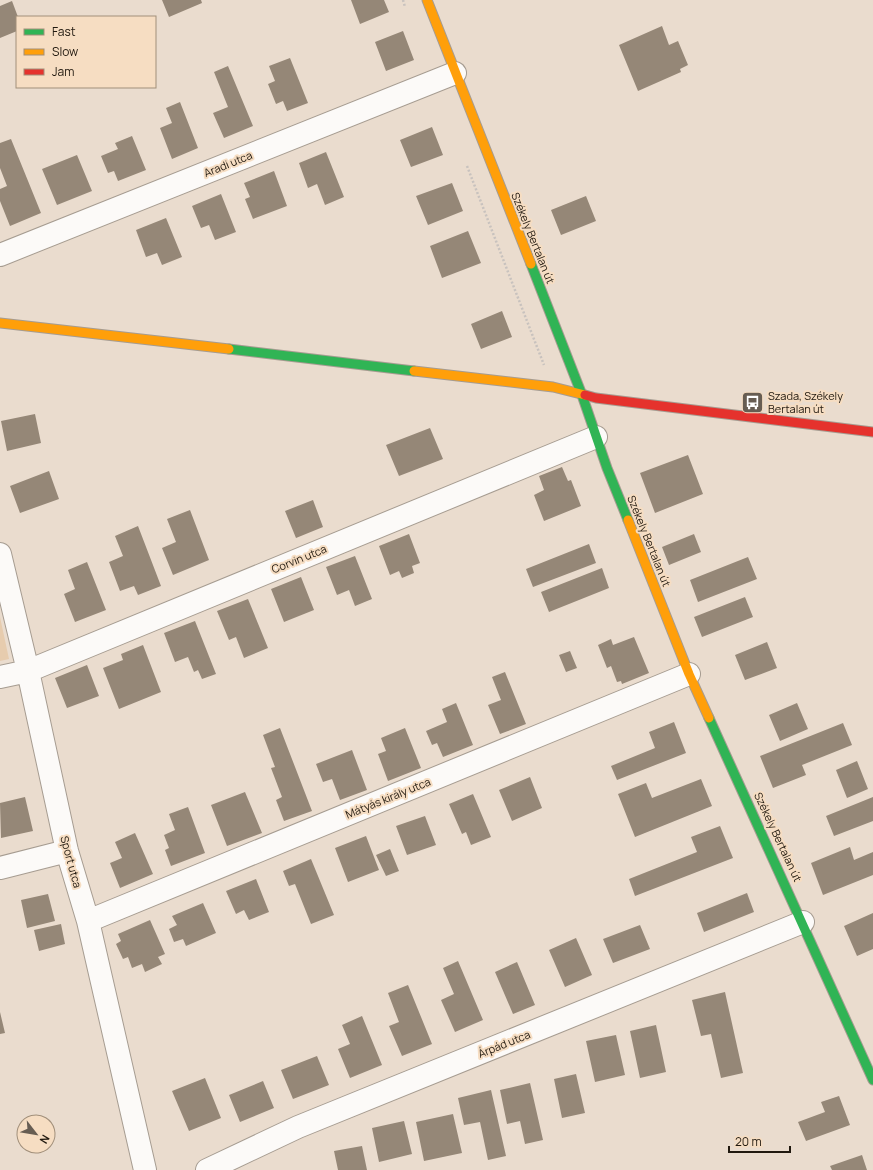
<svg xmlns="http://www.w3.org/2000/svg" width="873" height="1170" font-family="Manrope,sans-serif">
	<style>
		.green { fill: #e7ccae }
		.building { fill: #958777 }
		.lines { fill: none; stroke-linecap: round; stroke-linejoin: round }
		.street-casing { stroke: #a69c91; stroke-width: 24 }
		.fast-casing { stroke: #a69c91; stroke-width: 11 }
		.slow-casing { stroke: #a69c91; stroke-width: 11 }
		.jam-casing { stroke: #a69c91; stroke-width: 11 }
		.path { stroke: #c8c2be; stroke-width: 2.5; stroke-dasharray: 2 2; stroke-linecap: butt }
		.street { stroke: #fcfaf8; stroke-width: 22 }
		.fast { stroke: #30b455; stroke-width: 9 }
		.slow { stroke: #ff9f0a; stroke-width: 9 }
		.jam { stroke: #e5322d; stroke-width: 9 }
		.labels { text-anchor: middle; stroke-width: 4; stroke-linejoin: round; paint-order: stroke }
		.street-label { font-size: 11px; fill: #21190f; stroke: #f6ddc2 }
		.poi-label { font-size: 11px; fill: #21190f; stroke: #f6ddc2; text-anchor: start }
	</style>
	<rect width="100%" height="100%" fill="#eadcce"/>
	<path class="green" d="M0,617L9,659L0,661Z"/>
	<path class="building" d="M162,0H201L202,3L169,17Z
		M351,0H384L389,12L360,24Z
		M12,1L18,17L17,31L0,38V6Z
		M662,26L669,45L678,41L688,65L680,69L681,72L638,91L619,45Z
		M403,31L414,60L386,71L375,42Z
		M290,58L308,103L287,111L283,101L276,104L268,84L275,81L269,66Z
		M228,66L253,126L224,138L213,113L228,107L214,72Z
		M180,102L198,148L172,159L160,128L172,123L166,108Z
		M432,127L443,155L411,167L400,140Z
		M132,136L146,170L118,181L114,171L108,173L101,156L118,149L115,143Z
		M11,139L41,213L10,226L0,201V189L7,186L0,168V143Z
		M326,152L344,197L325,205L317,184L308,188L299,163Z
		M77,155L92,191L57,205L42,169Z
		M274,171L287,206L253,219L245,199L250,197L244,183Z
		M452,183L463,211L428,225L416,196Z
		M221,194L236,232L215,240L209,225L201,228L192,206Z
		M586,196L596,221L561,235L551,210Z
		M166,218L182,257L162,265L157,253L146,257L136,230Z
		M468,231L481,263L442,278L430,246Z
		M502,311L512,337L481,349L471,324Z
		M35,414L41,443L7,451L1,421Z
		M430,428L443,459L399,476L386,445Z
		M688,455L703,494L655,513L640,473Z
		M562,467L568,481L571,480L581,506L544,521L534,495L544,490L539,476Z
		M49,471L59,499L20,513L10,486Z
		M313,500L323,527L296,538L285,511Z
		M190,510L209,560L173,575L162,548L176,542L167,519Z
		M138,526L161,586L138,595L134,586L120,591L109,562L123,556L115,536Z
		M409,534L420,563L412,566L414,573L402,578L399,571L390,575L379,546Z
		M694,534L701,552L669,565L662,547Z
		M589,544L596,563L533,587L526,569Z
		M355,556L372,599L355,606L349,590L337,595L326,567Z
		M748,557L757,579L698,602L690,580Z
		M87,562L106,610L75,622L64,594L75,589L68,570Z
		M602,568L609,588L549,612L541,592Z
		M301,577L314,610L284,622L271,589Z
		M745,597L753,617L702,637L694,617Z
		M248,599L268,648L244,658L236,637L229,640L217,611Z
		M195,621L216,674L202,679L198,670L194,672L188,657L175,662L164,633Z
		M634,637L649,673L622,684L621,681L617,682L611,666L607,668L598,645L611,639L613,645Z
		M767,642L777,668L745,680L735,655Z
		M143,645L161,692L119,709L103,668L123,660L121,654Z
		M570,651L577,668L566,672L559,655Z
		M87,665L99,696L67,708L55,678Z
		M505,672L526,724L500,734L488,705L501,700L492,677Z
		M456,703L473,745L443,757L437,743L432,745L426,731L447,722L442,709Z
		M797,703L808,729L780,741L769,715Z
		M674,722L686,753L617,780L611,766L655,748L649,732Z
		M843,723L852,745L802,765L806,775L773,788L760,756Z
		M280,728L312,811L284,821L276,800L282,797L271,768L275,767L263,735Z
		M405,728L421,768L388,781L378,754L386,751L381,738Z
		M352,750L367,790L340,800L332,779L323,782L316,764Z
		M857,761L868,789L847,798L836,770Z
		M530,777L542,808L512,821L499,790Z
		M701,779L712,806L635,837L618,794L646,783L652,798Z
		M245,792L262,833L227,846L211,805Z
		M473,794L491,837L471,845L466,832L462,834L449,804Z
		M25,797L33,831L1,838L0,803Z
		M873,797V821L834,836L826,816Z
		M188,807L205,853L171,866L165,850L169,848L164,835L175,830L169,814Z
		M425,816L436,845L407,855L396,826Z
		M720,826L733,858L635,896L629,879L697,852L691,837Z
		M135,833L153,874L120,888L110,863L122,858L115,842Z
		M366,836L379,870L348,882L335,848Z
		M850,847L854,860L873,852V875L823,895L811,863Z
		M390,849L399,871L386,876L376,855Z
		M311,859L334,915L311,924L295,884L289,886L283,871Z
		M256,879L269,912L249,920L244,910L236,914L226,891Z
		M747,893L754,912L704,932L697,913Z
		M48,894L55,921L27,928L21,900Z
		M203,903L216,933L186,946L183,939L174,942L169,929L177,925L172,916Z
		M873,913V949L857,956L844,926Z
		M150,920L165,954L158,957L162,964L145,972L142,964L132,968L128,957L123,959L116,944L121,941L118,934Z
		M61,924L65,944L39,951L34,930Z
		M640,925L650,949L613,963L603,939Z
		M576,938L592,975L565,987L549,950Z
		M458,961L483,1020L455,1032L441,1000L454,994L443,968Z
		M517,962L535,1005L513,1014L495,972Z
		M408,985L432,1044L402,1056L389,1026L399,1022L388,993Z
		M725,992L743,1073L721,1078L711,1034L701,1036L692,1000Z
		M0,1012L5,1033L0,1034Z
		M362,1016L382,1065L350,1078L338,1049L350,1044L342,1025Z
		M656,1025L666,1072L640,1078L630,1031Z
		M616,1035L625,1075L595,1082L586,1041Z
		M317,1056L329,1085L293,1099L281,1070Z
		M576,1074L585,1113L562,1118L554,1079Z
		M205,1078L221,1118L189,1131L172,1091Z
		M263,1081L274,1108L240,1122L229,1095Z
		M530,1083L543,1140L525,1144L520,1121L507,1124L500,1090Z
		M491,1090L506,1156L488,1160L480,1122L464,1125L458,1098Z
		M839,1096L850,1125L806,1141L798,1122L825,1112L821,1102Z
		M453,1114L462,1153L424,1161L416,1122Z
		M404,1121L412,1154L379,1162L372,1128Z
		M362,1146L367,1170H338L334,1151Z
		M862,1155L867,1170H832L830,1166Z"/>
	<g class="lines">
		<defs>
			<path id="street" d="M0,255L455,73
				M0,554L28,671L67,851L88,921L145,1170
				M0,677L28,671L596,437
				M0,868L67,851
				M88,921L689,674
				M207,1170L298,1127L803,922"/>
			<path id="fast" d="M531,264L582,395L607,468L628,520
				M229,349L414,371
				M709,718L873,1080"/>
			<path id="slow" d="M427,0L531,264
				M0,323L229,349
				M414,371L553,387L585,395
				M628,520L689,674L709,718"/>
			<path id="jam" d="M585,395L596,398L873,432"/>
		</defs>
		<use href="#street" class="street-casing"/>
		<use href="#fast" class="fast-casing"/>
		<use href="#slow" class="slow-casing"/>
		<use href="#jam" class="jam-casing"/>
		<path class="path" d="M403,0L405,7
			M467,166L544,365"/>
		<use href="#street" class="street"/>
		<use href="#fast" class="fast"/>
		<use href="#slow" class="slow"/>
		<use href="#jam" class="jam"/>
	</g>
	<defs>
		<symbol id="bus-square" viewBox="-11 -11 22 22"><rect x="-9" y="-9" width="18" height="18" rx="4" fill="#675d52" stroke="#f6ddc2"/><path d="M-5-6H5V4H4V6H2V4H-2V6H-4V4H-5ZM-3.5-4V0h7V-4ZM-3.5 1.2v1.5H-2V1.2ZM2 1.2v1.5H3.5V1.2Z" fill="#fff"/></symbol>
	</defs>
	<g fill-rule="evenodd">
		<use href="#bus-square" x="740" y="390" width="25" height="25"/>
	</g>
	<g class="labels">
		<g class="street-label">
			<text transform="translate(228 164) rotate(-22)" y="4">Aradi utca</text>
			<text transform="translate(533 238) rotate(68)" y="4">Székely Bertalan út</text>
			<text transform="translate(649 541) rotate(68)" y="4">Székely Bertalan út</text>
			<text transform="translate(299 559) rotate(-22)" y="4">Corvin utca</text>
			<text transform="translate(388 798) rotate(-22)" y="4">Mátyás király utca</text>
			<text transform="translate(778 837) rotate(65)" y="4">Székely Bertalan út</text>
			<text transform="translate(71 862) rotate(75)" y="4">Sport utca</text>
			<text transform="translate(504 1044) rotate(-22)" y="4">Árpád utca</text>
		</g>
		<g class="poi-label">
			<text x="768" y="400">Szada, Székely<tspan x="768" dy="13">Bertalan út</tspan></text>
		</g>
	</g>
	<rect x="16" y="16" width="140" height="72" fill="#f6ddc2" stroke="#a18f7a"/>
	<rect x="24" y="29" width="20" height="6" fill="#30b455" stroke="#a18f7a"/>
	<text x="52" y="36" font-size="12" fill="#21190f">Fast</text>
	<rect x="24" y="49" width="20" height="6" fill="#ff9f0a" stroke="#a18f7a"/>
	<text x="52" y="56" font-size="12" fill="#21190f">Slow</text>
	<rect x="24" y="69" width="20" height="6" fill="#e5322d" stroke="#a18f7a"/>
	<text x="52" y="76" font-size="12" fill="#21190f">Jam</text>
	<g transform="translate(36 1134) rotate(121)"><circle r="19" fill="#f6ddc2" stroke="#a18f7a"/>
	<path d="M0-3L7 15L0 10L-7 15Z" fill="#675d52"/>
	<text y="-6" font-size="11" font-weight="bold" text-anchor="middle" fill="#21190f">N</text>
	</g>
	<path d="M729 1146v6h61v-6" fill="none" stroke="#21190f" stroke-width="2"/>
	<text x="735" y="1146" font-size="12" fill="#21190f" stroke="#f6ddc2" stroke-width="3" paint-order="stroke">20 m</text>
</svg>
